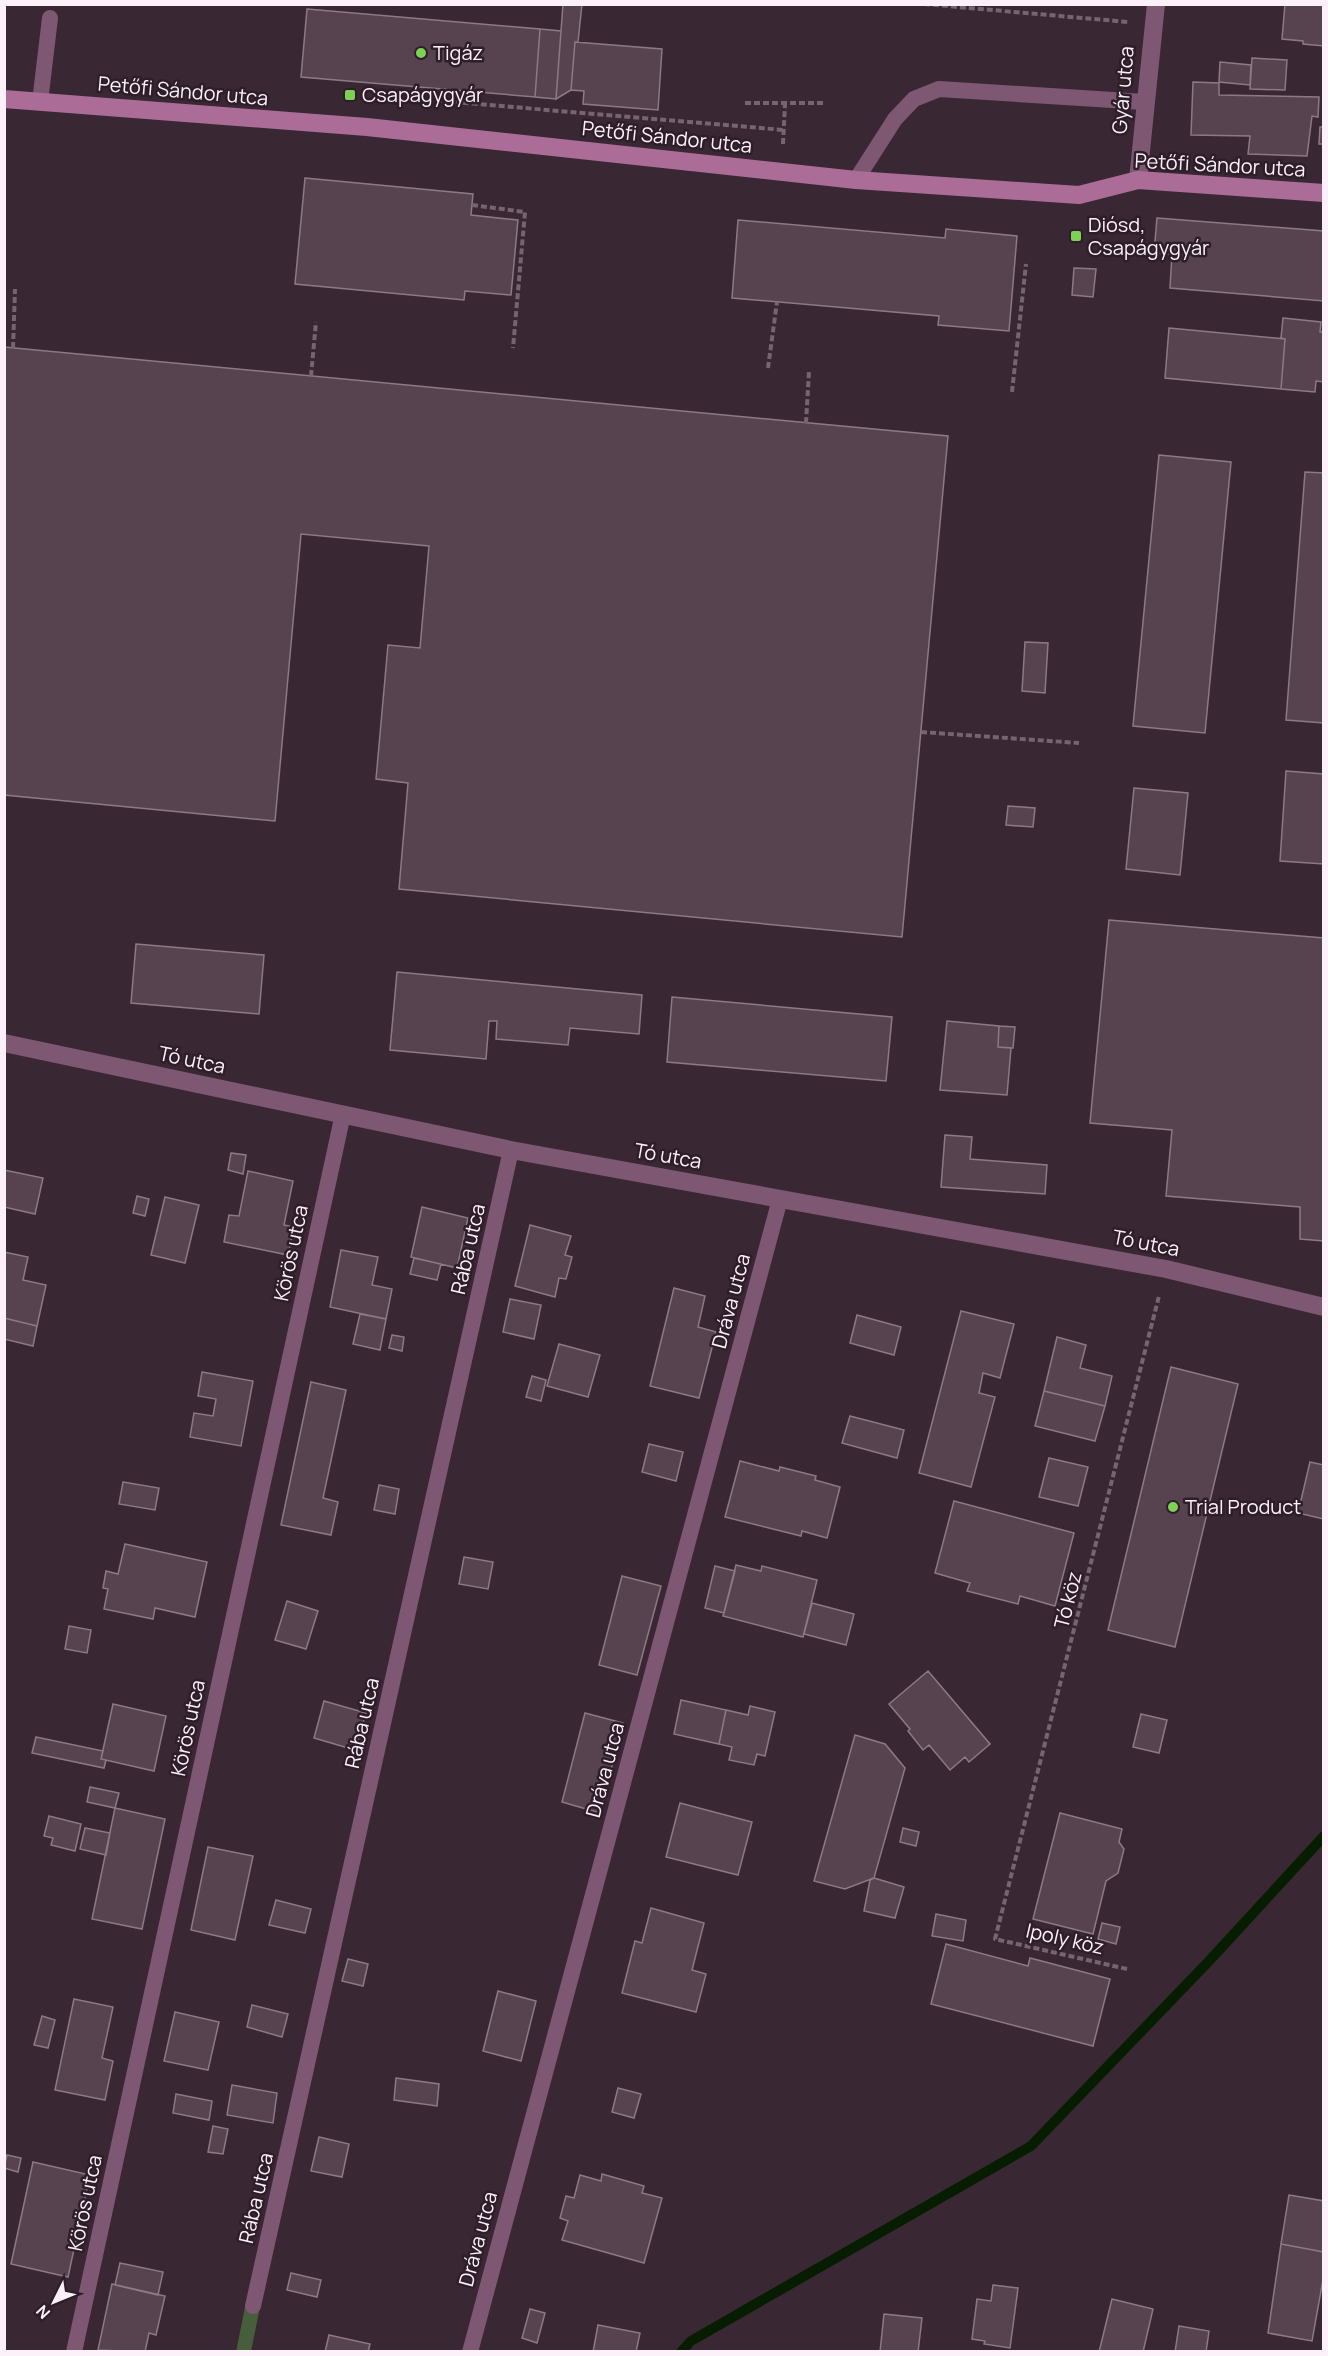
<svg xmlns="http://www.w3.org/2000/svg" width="1328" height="2356" font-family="Manrope,sans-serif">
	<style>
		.green { fill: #465e3b }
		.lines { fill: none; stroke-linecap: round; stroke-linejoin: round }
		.stream { stroke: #061d00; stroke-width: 10 }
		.building { fill: #56434f; stroke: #8d7986; stroke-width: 1.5 }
		.path { stroke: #756570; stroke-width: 4; stroke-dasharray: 6 3; stroke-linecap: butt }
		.lane { stroke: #7e5772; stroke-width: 16 }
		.street { stroke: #7e5772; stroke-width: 18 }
		.secondary { stroke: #ab6d98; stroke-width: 18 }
		.poi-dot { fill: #7dd154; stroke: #2e1e29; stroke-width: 2 }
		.labels { text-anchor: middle; stroke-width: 5; stroke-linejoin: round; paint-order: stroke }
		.poi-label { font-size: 20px; fill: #fdf1f9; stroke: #2e1e29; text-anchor: start }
		.street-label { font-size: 20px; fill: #fdf1f9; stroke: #2e1e29 }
	</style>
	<rect width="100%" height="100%" fill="#392833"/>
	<path class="green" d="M245,2307L259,2312L251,2351L236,2352Z"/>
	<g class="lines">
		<path class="stream" d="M681,2352L691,2341L1031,2146L1210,1960L1324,1836"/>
	</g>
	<path class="building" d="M563,4H582L578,42H575L571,90L556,99Z
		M1285,4H1324V46L1303,44V41L1282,39Z
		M307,9L540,29L535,97L301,77Z
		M540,29L561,31L556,99L535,97Z
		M575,42L662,49L658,110L583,104L584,91L571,90Z
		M1252,58L1287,60L1285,90L1250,89Z
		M1220,62L1251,65L1250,85L1219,82Z
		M1193,82L1219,83V95L1319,97L1318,117L1312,116L1307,156L1248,154L1250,136L1191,135Z
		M1320,127H1324V144H1319Z
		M305,178L473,194L471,215L518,220L511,295L465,291L464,300L295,284Z
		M1157,218L1324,231V301L1170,288L1172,254L1154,253Z
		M738,220L945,238L946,229L1017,236L1009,331L938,325L939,316L732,298Z
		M1074,268L1096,269L1093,297L1072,295Z
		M1283,318L1321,322L1320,332H1324V382L1316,381L1315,392L1281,389L1285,339L1281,338Z
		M1169,328L1285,339L1281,389L1165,378Z
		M4,347L948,436L902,937L399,889L408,783L376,779L388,645L420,648L429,546L301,534L275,821L4,795Z
		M1159,455L1231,462L1205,733L1133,726Z
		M1305,472L1324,473V723L1286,720Z
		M1025,642L1048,643L1045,693L1022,691Z
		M1286,771L1324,774V864L1280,861Z
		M1134,788L1188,793L1180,875L1126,869Z
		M1008,806L1035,808L1033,827L1006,825Z
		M1109,920L1324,938V1241L1300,1239V1207L1166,1196L1172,1130L1090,1123Z
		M136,944L264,955L259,1014L131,1003Z
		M397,972L642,995L639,1034L570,1028L568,1045L496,1039L497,1021H489L486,1059L390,1050Z
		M672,997L892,1017L886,1081L667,1062Z
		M947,1021L999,1026L998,1047L1011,1048L1007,1095L940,1090Z
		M999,1026L1015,1027L1013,1048L998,1047Z
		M945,1135L972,1137L970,1159L1047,1165L1045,1194L941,1187Z
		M231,1153L246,1155L243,1174L228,1170Z
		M4,1170L43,1178L35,1214L4,1207Z
		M248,1171L293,1181L284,1225L294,1227L288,1255L224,1242L229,1215L239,1216Z
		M137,1196L149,1199L145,1216L133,1213Z
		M165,1197L199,1205L185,1263L151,1255Z
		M422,1207L468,1218L457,1268L411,1257Z
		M530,1225L571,1236L565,1255L572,1257L566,1279L559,1278L555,1297L515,1286Z
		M341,1250L378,1257L372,1285L392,1289L386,1319L330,1307Z
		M4,1252L28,1257L23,1280L46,1285L37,1326L4,1318Z
		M414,1258L441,1264L437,1280L410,1274Z
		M674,1288L705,1296L698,1327L716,1332L699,1398L650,1386Z
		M510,1299L541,1305L534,1339L503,1332Z
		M961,1311L1014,1324L1000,1378L983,1373L979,1393L995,1397L971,1487L919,1473Z
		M360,1314L386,1319L380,1350L353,1344Z
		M857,1315L901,1327L894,1355L850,1343Z
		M4,1318L37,1326L33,1346L4,1339Z
		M392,1335L404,1337L402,1351L389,1348Z
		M1057,1337L1086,1345L1080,1368L1112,1376L1105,1406L1044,1391Z
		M559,1344L600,1355L588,1397L547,1386Z
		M1171,1367L1238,1384L1175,1647L1108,1630Z
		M202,1372L253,1381L241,1446L190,1437L194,1413L213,1416L216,1399L198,1396Z
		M532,1376L546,1380L541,1401L526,1397Z
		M311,1382L346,1390L323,1498L338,1502L331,1535L281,1525Z
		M1044,1391L1105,1406L1095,1441L1035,1426Z
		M850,1416L904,1430L897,1458L842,1443Z
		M649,1444L683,1452L676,1481L642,1472Z
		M1049,1458L1088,1467L1078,1506L1039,1497Z
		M740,1461L779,1471L780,1467L816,1476L815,1480L840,1487L827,1538L802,1531L801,1536L725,1517Z
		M1310,1462L1324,1465V1519L1298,1513Z
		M123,1482L159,1488L155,1510L119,1504Z
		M379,1485L399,1489L395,1514L374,1510Z
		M954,1501L1074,1533L1055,1606L1020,1596L1018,1604L967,1591L970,1583L935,1573Z
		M125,1544L207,1562L195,1617L155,1608L153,1619L104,1609L108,1589L103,1588L106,1571L118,1574Z
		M464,1557L493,1562L488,1589L459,1584Z
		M736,1565L761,1571L762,1566L817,1580L803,1637L723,1616Z
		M715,1566L735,1571L724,1613L705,1608Z
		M622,1576L661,1586L637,1675L599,1665Z
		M287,1601L318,1611L306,1649L275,1640Z
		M812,1603L854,1614L846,1645L804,1634Z
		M69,1626L91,1630L87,1653L65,1649Z
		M928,1671L990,1744L969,1762L965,1757L950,1770L929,1745L923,1750L908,1731L910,1729L889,1704Z
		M681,1700L726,1710L719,1744L674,1734Z
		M324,1701L366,1713L355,1750L314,1738Z
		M113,1704L166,1716L154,1771L101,1759Z
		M750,1706L775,1712L765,1756L757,1754L754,1765L729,1760L732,1747L719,1744L726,1710L748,1715Z
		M585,1713L623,1723L600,1813L562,1802Z
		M1141,1714L1167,1720L1159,1753L1133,1747Z
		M855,1735L885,1744L905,1768L874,1878L845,1889L814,1881Z
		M36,1737L103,1751L101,1759L106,1760L104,1768L32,1753Z
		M90,1787L119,1793L115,1808L87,1802Z
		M680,1803L752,1822L738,1875L666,1857Z
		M115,1808L165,1819L142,1929L92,1919Z
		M1060,1813L1122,1829L1119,1842L1124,1849L1118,1873L1106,1881L1093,1934L1033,1919Z
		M49,1816L81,1824L75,1851L51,1845L53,1838L44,1836Z
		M85,1828L110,1833L106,1855L80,1849Z
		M903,1828L919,1832L916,1846L900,1842Z
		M208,1847L253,1856L235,1940L191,1930Z
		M874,1878L904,1887L895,1918L864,1911L870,1880Z
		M276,1900L311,1909L305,1933L269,1925Z
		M651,1908L704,1923L692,1970L706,1974L696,2012L622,1993L635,1941L642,1943Z
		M936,1914L966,1920L963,1941L932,1936Z
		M1102,1923L1120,1927L1116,1944L1098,1939Z
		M946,1944L1028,1966L1030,1958L1110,1979L1093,2046L931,2004Z
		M348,1959L368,1964L363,1986L342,1981Z
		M498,1991L536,2001L521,2061L483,2051Z
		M74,1999L113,2007L102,2058L113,2061L105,2100L55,2090Z
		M252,2005L288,2014L282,2037L247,2027Z
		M175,2012L219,2022L208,2070L164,2061Z
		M42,2016L55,2020L48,2048L34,2045Z
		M396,2078L439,2084L437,2106L394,2100Z
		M232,2085L277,2093L273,2123L227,2115Z
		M618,2088L641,2094L634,2118L612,2112Z
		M176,2094L212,2101L209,2120L173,2113Z
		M213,2126L228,2129L223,2154L208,2152Z
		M319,2137L349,2144L342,2177L311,2171Z
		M7,2155L21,2158L18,2172L4,2168Z
		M33,2162L90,2175L68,2277L11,2264Z
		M602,2174L644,2186L642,2193L662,2198L644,2263L562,2240L568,2221L560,2218L566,2196L574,2198L580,2175L601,2181Z
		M1289,2195L1324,2201V2252L1281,2244Z
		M1281,2244L1324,2252V2274L1312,2341L1268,2333Z
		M120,2263L163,2272L158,2295L115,2285Z
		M291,2273L321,2280L317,2297L287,2290Z
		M112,2284L165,2296L156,2335L149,2333L145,2352L98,2350Z
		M993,2285L1018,2288L1010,2348L984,2344L985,2341L972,2339L977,2299L991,2301Z
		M1112,2299L1153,2309L1143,2352H1099Z
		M530,2309L545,2313L537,2343L522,2338Z
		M884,2314L922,2318L918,2352H880Z
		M598,2325L640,2333L636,2352H593Z
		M1179,2326L1209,2331L1206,2352H1175Z
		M329,2335L370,2344L368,2352H325Z"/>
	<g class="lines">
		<path class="path" d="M924,4L1128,22
			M418,99L784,130
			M745,103H823
			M783,144L785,104
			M472,205L525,212L513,348
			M13,348L15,289
			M768,368L777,302
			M311,376L316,322
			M1012,392L1026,264
			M806,423L809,371
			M921,732L1079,743
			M1127,1969L995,1939L1159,1296"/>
		<path class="lane" d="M40,102L50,18
			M856,180L895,119L914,99L939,89L1144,102
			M253,2306L511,1150
			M74,2352L343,1114
			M470,2352L780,1199"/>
		<path class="street" d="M1138,180L1156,4
			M4,1043L511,1150L1166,1269L1324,1307"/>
		<path class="secondary" d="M4,99L367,127L856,180L1079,195L1138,180L1324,193"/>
	</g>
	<g class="poi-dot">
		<circle cx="421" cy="53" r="6"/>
		<rect x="344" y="89" width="12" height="12" rx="3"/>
		<rect x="1070" y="230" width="12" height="12" rx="3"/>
		<circle cx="1173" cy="1507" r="6"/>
	</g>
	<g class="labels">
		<g class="poi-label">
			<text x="433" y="60">Tigáz</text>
			<text x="362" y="102">Csapágygyár</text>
			<text x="1088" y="232">Diósd,<tspan x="1088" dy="23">Csapágygyár</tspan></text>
			<text x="1185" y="1514">Trial Product</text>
		</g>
		<g class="street-label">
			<text transform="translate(1123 90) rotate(-85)" y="7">Gyár utca</text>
			<text transform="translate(183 91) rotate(5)" y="7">Petőfi Sándor utca</text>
			<text transform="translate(667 137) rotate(6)" y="7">Petőfi Sándor utca</text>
			<text transform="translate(1220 165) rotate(3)" y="7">Petőfi Sándor utca</text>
			<text transform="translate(192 1060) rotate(12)" y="7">Tó utca</text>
			<text transform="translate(668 1156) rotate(10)" y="7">Tó utca</text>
			<text transform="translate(1146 1243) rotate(11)" y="7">Tó utca</text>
			<text transform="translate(468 1249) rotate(-77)" y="7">Rába utca</text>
			<text transform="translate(291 1253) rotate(-78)" y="7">Körös utca</text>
			<text transform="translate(731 1301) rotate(-75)" y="7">Dráva utca</text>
			<text transform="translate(1068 1600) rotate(-76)" y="7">Tó köz</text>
			<text transform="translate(362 1723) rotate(-77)" y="7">Rába utca</text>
			<text transform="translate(188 1728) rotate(-78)" y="7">Körös utca</text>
			<text transform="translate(605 1770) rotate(-75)" y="7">Dráva utca</text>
			<text transform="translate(1065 1939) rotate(13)" y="7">Ipoly köz</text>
			<text transform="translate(256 2198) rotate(-77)" y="7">Rába utca</text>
			<text transform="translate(85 2203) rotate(-78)" y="7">Körös utca</text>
			<text transform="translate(478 2239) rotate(-75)" y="7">Dráva utca</text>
		</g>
	</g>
	<rect width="1328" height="2356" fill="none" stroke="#fdf1f9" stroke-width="12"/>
	<g transform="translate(54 2302) rotate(227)" stroke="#2e1e29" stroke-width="4.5" paint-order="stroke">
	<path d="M0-4.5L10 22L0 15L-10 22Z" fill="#fdf1f9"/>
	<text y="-9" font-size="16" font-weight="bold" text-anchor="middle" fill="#fdf1f9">N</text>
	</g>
</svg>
